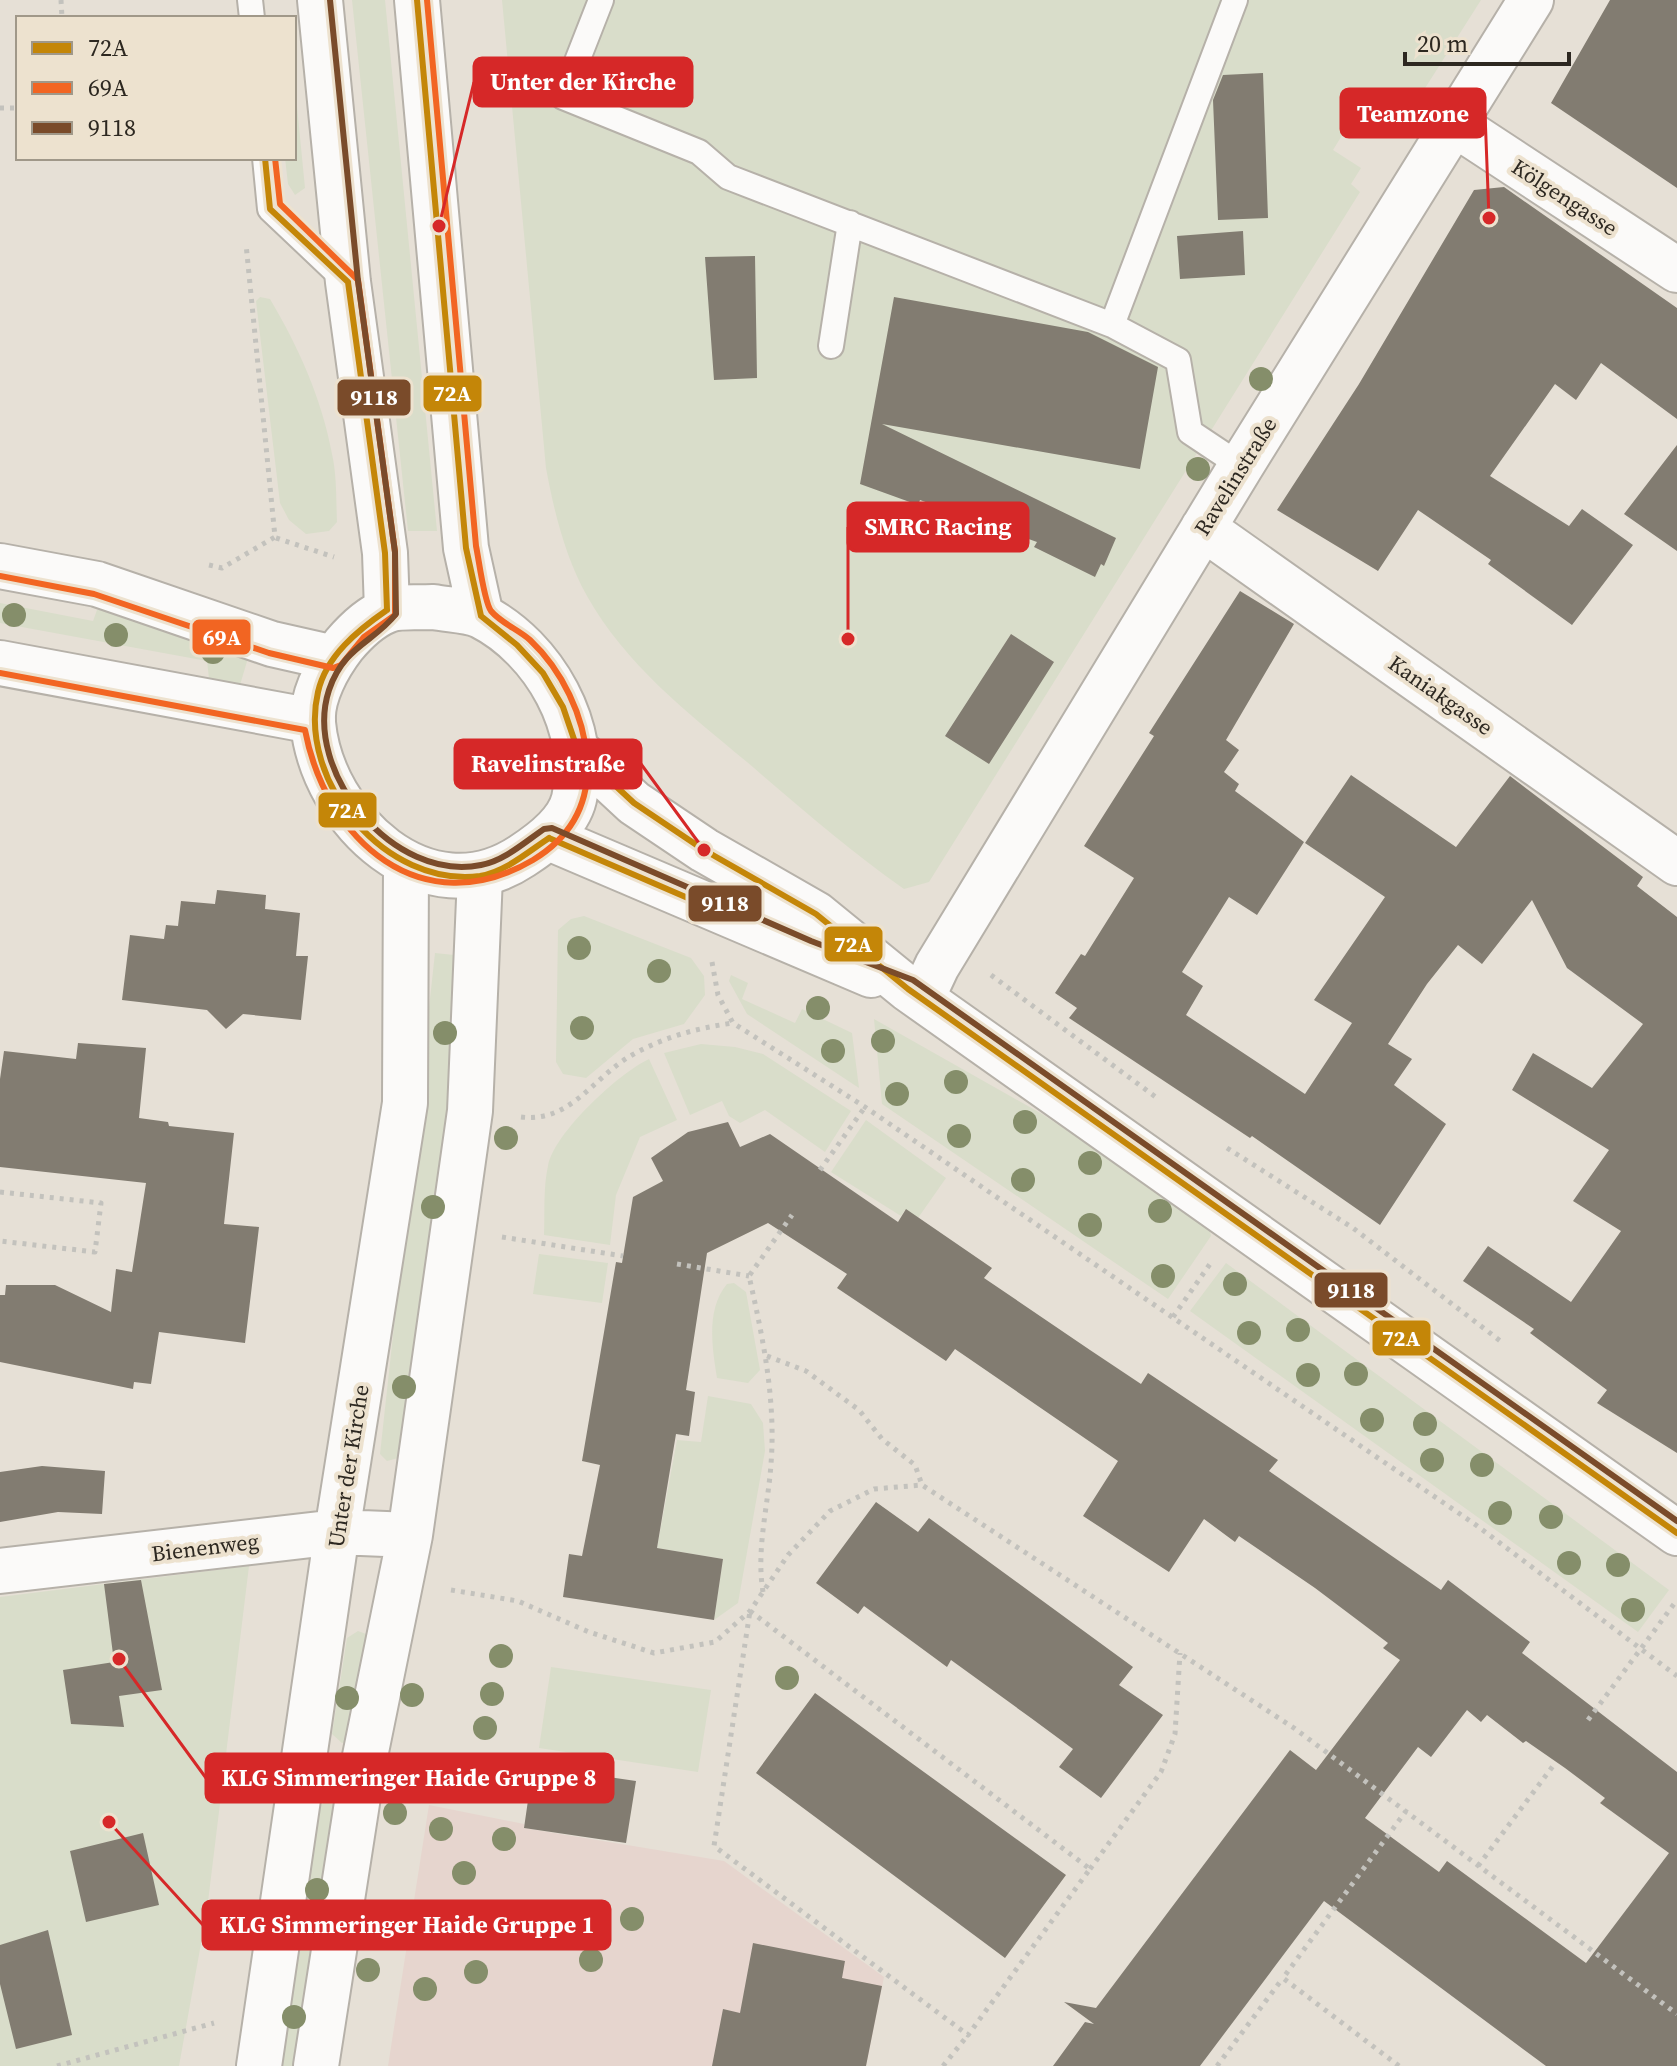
<svg xmlns="http://www.w3.org/2000/svg" width="1677" height="2066" font-family="'Source Serif 4',serif">
	<style>
		.education { fill: #e6d5ce }
		.green { fill: #d9ddca }
		.building { fill: #827c71; fill-rule: evenodd }
		.lines { fill: none; stroke-linecap: round; stroke-linejoin: round }
		.service-casing { stroke: #b6b1a9; stroke-width: 28 }
		.minor-casing { stroke: #b6b1a9; stroke-width: 48 }
		.tertiary-casing { stroke: #b6b1a9; stroke-width: 48 }
		.secondary-casing { stroke: #b6b1a9; stroke-width: 48 }
		.path { stroke: #c3c2bd; stroke-width: 5; stroke-dasharray: 4 6; stroke-linecap: butt }
		.service { stroke: #fbfaf9; stroke-width: 24 }
		.minor { stroke: #fbfaf9; stroke-width: 44 }
		.tertiary { stroke: #fbfaf9; stroke-width: 44 }
		.secondary { stroke: #fbfaf9; stroke-width: 44 }
		.bus-1-casing { stroke: #ede2cf; stroke-width: 12 }
		.bus-2-casing { stroke: #ede2cf; stroke-width: 12 }
		.bus-3-casing { stroke: #ede2cf; stroke-width: 12 }
		.bus-1 { stroke: #c48608; stroke-width: 6 }
		.bus-2 { stroke: #f26522; stroke-width: 6 }
		.bus-3 { stroke: #7a4b2a; stroke-width: 6 }
		.tree { fill: #858e6a }
		.labels { text-anchor: middle; stroke-width: 8; stroke-linejoin: round; paint-order: stroke }
		.street-label { font-size: 22px; fill: #2d2821; stroke: #ede2cf }
		.leader { fill: none; stroke: #d62828; stroke-width: 3 }
		.callout-dot { fill: #d62828; stroke: #ede2cf; stroke-width: 3 }
		.callout { fill: #d62828; stroke: #d62828; stroke-width: 3 }
		.callout-label { font-size: 24px; text-anchor: middle; font-weight: bold; fill: #fff }
		.line-badge { stroke: #ede2cf; stroke-width: 3 }
		.badge-label { font-size: 22px; text-anchor: middle; font-weight: bold; fill: #fff }
	</style>
	<rect width="100%" height="100%" fill="#e6e0d6"/>
	<path class="education" d="M429,1805L524,1824V1828L724,1861L884,1977L866,2066H388Z"/>
	<path class="green" d="M352,0H385L437,531H408Z
		M502,0H1481L1408,115L1395,113L1382,134L1354,116L1333,150L1361,168L1351,184L1360,192L929,882L904,889C849,850 798,806 747,762C687,712 626,665 587,596C565,557 554,511 546,468Z
		M294,76L305,188L295,195L288,184L285,158H294Z
		M260,297L270,299C298,346 322,399 332,454C337,476 336,500 337,522L329,531L306,534L289,520L280,503L256,301Z
		M0,603L93,621L97,610L106,607L248,658L240,685L209,678L207,661L0,623Z
		M584,916L691,958L704,976L705,995L684,1024L633,1039L586,1078L563,1074L556,1062L558,930L571,919Z
		M435,953L464,956L456,1137L402,1457L387,1461L380,1454Z
		M731,975L748,983L742,999L795,1023L802,1009L852,1033L859,1088L747,1014L729,981Z
		M874,1019L1042,1114L1208,1223L1211,1236L1168,1299L882,1104Z
		M701,1044L735,1047L763,1054L851,1111L825,1152L765,1110L740,1123L729,1116L722,1101L690,1115L664,1053Z
		M649,1059L677,1120L640,1137L616,1195L610,1245L544,1235C545,1213 543,1188 548,1166C554,1133 619,1073 649,1059Z
		M866,1120L946,1178L918,1218L905,1210L901,1216L831,1172Z
		M539,1254L608,1263L602,1303L533,1294Z
		M1226,1263L1669,1590L1638,1632L1190,1311Z
		M734,1283L746,1292L760,1370L748,1383L717,1378C712,1347 706,1309 727,1284Z
		M708,1396L751,1404L763,1423L765,1451L738,1603L714,1620L723,1559L657,1548L677,1440L701,1442Z
		M249,1566L207,1910L179,2066H0V1597Z
		M358,1631L366,1634L369,1641L349,1741L342,1743L332,1734L347,1638Z
		M551,1667L711,1690L698,1772L539,1748Z
		M324,1802L337,1805L302,2066H280L319,1808Z"/>
	<path class="building" d="M1610,0H1677V188L1551,103Z
		M1263,73L1268,218L1218,220L1213,100L1223,75Z
		M1504,187L1677,308V419L1601,363L1576,400L1555,384L1490,476L1569,526L1582,509L1633,545L1572,625L1488,564L1491,560L1418,510L1378,571L1277,510L1359,384L1474,190Z
		M1243,231L1245,275L1180,279L1177,236Z
		M755,256L757,378L714,380L705,257Z
		M894,297L1088,332L1158,367L1140,469L882,424L1116,538L1104,566L1101,564L1095,577L1034,547L1037,542L920,500L918,505L860,484Z
		M1677,445V551L1624,514Z
		M1240,591L1294,624L1226,740L1239,750L1224,772L1239,784L1235,791L1304,842L1257,915L1229,897L1182,972L1203,986L1186,1015L1305,1094L1352,1023L1314,1000L1385,897L1305,843L1351,775L1456,847L1510,776L1643,877L1637,886L1677,917V1453L1597,1403L1607,1390L1530,1333L1534,1329L1463,1281L1488,1246L1571,1302L1621,1231L1573,1201L1609,1150L1512,1090L1533,1053L1592,1088L1643,1024L1567,968L1532,900L1482,964L1458,945L1427,984L1388,1044L1412,1059L1394,1085L1446,1124L1380,1225L1252,1136L1250,1138L1069,1018L1077,1008L1055,993L1081,954L1085,956L1134,878L1084,846L1154,736L1149,733Z
		M1011,634L1054,662L989,764L945,736Z
		M217,890L266,895L265,909L300,913L296,956H308L301,1020L243,1014L226,1029L207,1010L122,1000L130,935L164,939L166,925L178,926L181,901L215,904Z
		M78,1043L146,1048L139,1118L168,1122L169,1126L234,1133L224,1224L259,1227L245,1343L159,1332L151,1384L134,1382L133,1389L0,1362V1295H5L6,1285H55L111,1312L116,1269L132,1272L146,1183L0,1167V1079L4,1051L76,1059Z
		M728,1122L740,1147L770,1134L898,1222L906,1209L992,1268L984,1278L1090,1350L1141,1384L1148,1373L1278,1460L1269,1471L1441,1590L1448,1580L1530,1642L1522,1653L1677,1772V2066H1546L1324,1901L1200,2066H1053L1085,2022L1094,2024L1064,2002L1096,2008L1290,1750L1316,1770L1400,1660L1383,1648L1388,1643L1315,1588L1239,1536L1235,1542L1204,1519L1169,1572L1083,1516L1118,1461L955,1349L946,1361L837,1288L847,1274L768,1223L707,1253L686,1390L695,1392L689,1436L676,1434L657,1548L723,1559L714,1620L563,1597L569,1554L582,1556L600,1465L582,1461L616,1262L622,1263L633,1197L663,1181L651,1158L688,1132ZM1467,1710L1481,1722L1487,1715L1523,1743L1526,1741L1565,1768L1605,1798L1600,1803L1669,1853L1586,1963L1447,1861L1439,1872L1365,1818L1418,1747L1431,1757Z
		M42,1466L105,1471L102,1514L58,1512L0,1522V1472Z
		M876,1502L918,1532L929,1518L1133,1667L1119,1685L1163,1715L1101,1798L1059,1767L1073,1749L1031,1718L951,1660L947,1667L864,1606L858,1614L816,1583Z
		M141,1580L162,1690L119,1696L124,1727L71,1724L63,1670L114,1662L104,1584Z
		M815,1693L1066,1875L1005,1958L756,1773Z
		M533,1766L636,1781L626,1843L524,1828Z
		M143,1833L159,1905L86,1922L70,1851Z
		M48,1930L72,2035L16,2049L0,1984V1945Z
		M753,1943L845,1961L842,1978L882,1986L866,2066H712L723,2009L740,2013Z"/>
	<g class="lines">
		<defs>
			<path id="service" d="M250,0L252,18
				M601,0L563,97L699,152L728,177L1112,325L1178,360L1190,432L1241,466
				M265,158L270,209L347,282
				M1112,325L1235,0
				M831,346L850,223"/>
			<path id="minor" d="M1453,123L1677,270
				M1203,528L1677,863
				M922,998L937,966L1241,466L1531,0
				M0,1571L337,1532L410,1535
				M259,2066L337,1532L405,1103L406,864
				M316,2066L362,1771L410,1535L470,1111L480,876"/>
			<path id="tertiary" d="M0,566L97,584L272,644L334,658
				M0,663L313,721"/>
			<path id="secondary" d="M320,0L348,282L385,553L387,610
				M417,0L466,548L481,616
				M434,607C448,610 468,610 481,616C544,648 590,729 574,799C568,824 542,843 522,856C427,919 322,820 313,723C311,696 328,666 344,645C355,632 369,618 386,611C398,605 420,608 434,607Z
				M578,751L634,803L704,850L816,914L908,989L1677,1533
				M549,838L871,975"/>
		</defs>
		<use href="#service" class="service-casing"/>
		<use href="#minor" class="minor-casing"/>
		<use href="#tertiary" class="tertiary-casing"/>
		<use href="#secondary" class="secondary-casing"/>
		<path class="path" d="M61,0L62,18
			M0,108H18
			M276,538L334,557
			M209,565L222,568L275,537L246,244
			M712,962L718,995L733,1023L865,1107L1476,1525L1677,1676
			M991,975L1157,1098
			M521,1117C571,1123 593,1077 632,1055C664,1037 697,1028 733,1023
			M1227,1148L1353,1228L1503,1343
			M820,1170L865,1107
			M0,1192L101,1203L95,1252L0,1241
			M502,1237L623,1256
			M677,1264L749,1276
			M1173,1317L1210,1264
			M767,1356L806,1371L859,1410L882,1439L915,1465L922,1485
			M451,1590L518,1601L589,1632L654,1653L715,1642L750,1611L788,1555L830,1511L874,1489L922,1485L1294,1728L1677,2014
			M763,1592C756,1549 768,1507 771,1464C776,1400 763,1338 749,1276L792,1215
			M750,1611L1090,1869L968,2035L714,1846Z
			M1588,1720L1677,1600
			M1478,1866L1556,1762
			M1090,1869L1161,1772L1175,1734L1180,1653
			M57,2066L214,2023
			M943,2066L968,2035
			M1217,2066L1283,1978
			M1399,2066L1283,1978L1406,1811"/>
		<use href="#service" class="service"/>
		<use href="#minor" class="minor"/>
		<use href="#tertiary" class="tertiary"/>
		<use href="#secondary" class="secondary"/>
		<defs>
			<path id="bus-1" d="M417,0L466,548L481,616L517,645L543,673L563,707L578,751
				M265,158L270,209L348,282
				M348,282L385,553L387,610
				M387,610C358,630 326,656 318,692C297,782 386,888 480,876C505,872 528,852 549,838
				M578,751L634,803L704,850L816,914L908,989L1677,1533
				M549,838L711,908"/>
			<path id="bus-2" d="M0,576L94,594L269,653L333,668L341,665L364,637L395,615V552L358,280L280,204L275,158
				M0,673L305,730C326,841 422,925 533,860C571,837 590,803 587,759C584,716 562,670 530,640C519,630 501,623 491,611C484,602 479,560 476,546L427,0"/>
			<path id="bus-3" d="M330,0L358,281L395,552L396,614C373,643 344,646 329,690C302,772 394,883 481,865C504,861 525,842 544,829L552,828L811,941L913,980L1677,1521"/>
		</defs>
		<use href="#bus-1" class="bus-1-casing"/>
		<use href="#bus-2" class="bus-2-casing"/>
		<use href="#bus-3" class="bus-3-casing"/>
		<use href="#bus-1" class="bus-1"/>
		<use href="#bus-2" class="bus-2"/>
		<use href="#bus-3" class="bus-3"/>
	</g>
	<g class="tree">
		<circle cx="1261" cy="379" r="12"/>
		<circle cx="1198" cy="469" r="12"/>
		<circle cx="14" cy="615" r="12"/>
		<circle cx="116" cy="635" r="12"/>
		<circle cx="213" cy="652" r="12"/>
		<circle cx="579" cy="948" r="12"/>
		<circle cx="659" cy="971" r="12"/>
		<circle cx="818" cy="1008" r="12"/>
		<circle cx="582" cy="1028" r="12"/>
		<circle cx="445" cy="1033" r="12"/>
		<circle cx="883" cy="1041" r="12"/>
		<circle cx="833" cy="1051" r="12"/>
		<circle cx="956" cy="1082" r="12"/>
		<circle cx="897" cy="1094" r="12"/>
		<circle cx="1025" cy="1122" r="12"/>
		<circle cx="959" cy="1136" r="12"/>
		<circle cx="506" cy="1138" r="12"/>
		<circle cx="1090" cy="1163" r="12"/>
		<circle cx="1023" cy="1180" r="12"/>
		<circle cx="433" cy="1207" r="12"/>
		<circle cx="1160" cy="1211" r="12"/>
		<circle cx="1090" cy="1225" r="12"/>
		<circle cx="1163" cy="1276" r="12"/>
		<circle cx="1235" cy="1284" r="12"/>
		<circle cx="1298" cy="1330" r="12"/>
		<circle cx="1249" cy="1333" r="12"/>
		<circle cx="1356" cy="1374" r="12"/>
		<circle cx="1308" cy="1375" r="12"/>
		<circle cx="404" cy="1387" r="12"/>
		<circle cx="1372" cy="1420" r="12"/>
		<circle cx="1425" cy="1424" r="12"/>
		<circle cx="1432" cy="1460" r="12"/>
		<circle cx="1482" cy="1465" r="12"/>
		<circle cx="1500" cy="1513" r="12"/>
		<circle cx="1551" cy="1517" r="12"/>
		<circle cx="1569" cy="1563" r="12"/>
		<circle cx="1618" cy="1565" r="12"/>
		<circle cx="1633" cy="1610" r="12"/>
		<circle cx="501" cy="1656" r="12"/>
		<circle cx="787" cy="1678" r="12"/>
		<circle cx="492" cy="1694" r="12"/>
		<circle cx="412" cy="1695" r="12"/>
		<circle cx="347" cy="1698" r="12"/>
		<circle cx="485" cy="1728" r="12"/>
		<circle cx="395" cy="1813" r="12"/>
		<circle cx="441" cy="1829" r="12"/>
		<circle cx="504" cy="1839" r="12"/>
		<circle cx="464" cy="1873" r="12"/>
		<circle cx="317" cy="1890" r="12"/>
		<circle cx="632" cy="1919" r="12"/>
		<circle cx="591" cy="1960" r="12"/>
		<circle cx="368" cy="1970" r="12"/>
		<circle cx="476" cy="1972" r="12"/>
		<circle cx="425" cy="1989" r="12"/>
		<circle cx="294" cy="2017" r="12"/>
	</g>
	<g class="labels">
		<g class="street-label">
			<text transform="translate(1565 197) rotate(33)" y="8">Kölgengasse</text>
			<text transform="translate(1235 476) rotate(-58)" y="8">Ravelinstraße</text>
			<text transform="translate(1441 695) rotate(35)" y="8">Kaniakgasse</text>
			<text transform="translate(348 1466) rotate(-81)" y="8">Unter der Kirche</text>
			<text transform="translate(205 1547) rotate(-7)" y="8">Bienenweg</text>
		</g>
	</g>
	<path class="leader" d="M439 226L474 82M1489 218L1485 113M848 639L848 527M704 850L641 764M119 1659L206 1778M109 1822L203 1925"/>
	<g class="callout-dot">
		<circle cx="439" cy="226" r="8"/>
		<circle cx="1489" cy="218" r="8"/>
		<circle cx="848" cy="639" r="8"/>
		<circle cx="704" cy="850" r="8"/>
		<circle cx="119" cy="1659" r="8"/>
		<circle cx="109" cy="1822" r="8"/>
	</g>
	<g class="callout">
		<rect x="474" y="58" width="218" height="48" rx="8"/>
		<rect x="1341" y="89" width="144" height="48" rx="8"/>
		<rect x="848" y="503" width="180" height="48" rx="8"/>
		<rect x="455" y="740" width="186" height="48" rx="8"/>
		<rect x="206" y="1754" width="407" height="48" rx="8"/>
		<rect x="203" y="1901" width="407" height="48" rx="8"/>
	</g>
	<g class="callout-label">
		<text x="583" y="90">Unter der Kirche</text>
		<text x="1413" y="122">Teamzone</text>
		<text x="938" y="535">SMRC Racing</text>
		<text x="548" y="772">Ravelinstraße</text>
		<text x="409" y="1786">KLG Simmeringer Haide Gruppe 8</text>
		<text x="407" y="1933">KLG Simmeringer Haide Gruppe 1</text>
	</g>
	<g class="line-badge">
		<rect x="422" y="374" width="61" height="39" rx="8" fill="#c48608"/>
		<rect x="336" y="378" width="76" height="39" rx="8" fill="#7a4b2a"/>
		<rect x="191" y="618" width="61" height="38" rx="8" fill="#f26522"/>
		<rect x="317" y="791" width="61" height="38" rx="8" fill="#c48608"/>
		<rect x="687" y="884" width="76" height="39" rx="8" fill="#7a4b2a"/>
		<rect x="823" y="925" width="61" height="38" rx="8" fill="#c48608"/>
		<rect x="1313" y="1271" width="76" height="38" rx="8" fill="#7a4b2a"/>
		<rect x="1371" y="1319" width="61" height="38" rx="8" fill="#c48608"/>
	</g>
	<g class="badge-label">
		<text x="452" y="401">72A</text>
		<text x="374" y="405">9118</text>
		<text x="222" y="645">69A</text>
		<text x="347" y="818">72A</text>
		<text x="725" y="911">9118</text>
		<text x="853" y="952">72A</text>
		<text x="1351" y="1298">9118</text>
		<text x="1401" y="1346">72A</text>
	</g>
	<rect x="16" y="16" width="280" height="144" fill="#ede2cf" stroke="#a09889" stroke-width="2"/>
	<rect x="32" y="42" width="40" height="12" fill="#c48608" stroke="#a09889" stroke-width="2"/>
	<text x="88" y="56" font-size="24" fill="#2d2821">72A</text>
	<rect x="32" y="82" width="40" height="12" fill="#f26522" stroke="#a09889" stroke-width="2"/>
	<text x="88" y="96" font-size="24" fill="#2d2821">69A</text>
	<rect x="32" y="122" width="40" height="12" fill="#7a4b2a" stroke="#a09889" stroke-width="2"/>
	<text x="88" y="136" font-size="24" fill="#2d2821">9118</text>
	<path d="M1405 52v12h164v-12" fill="none" stroke="#2d2821" stroke-width="4"/>
	<text x="1417" y="52" font-size="24" fill="#2d2821" stroke="#ede2cf" stroke-width="6" paint-order="stroke">20 m</text>
</svg>
